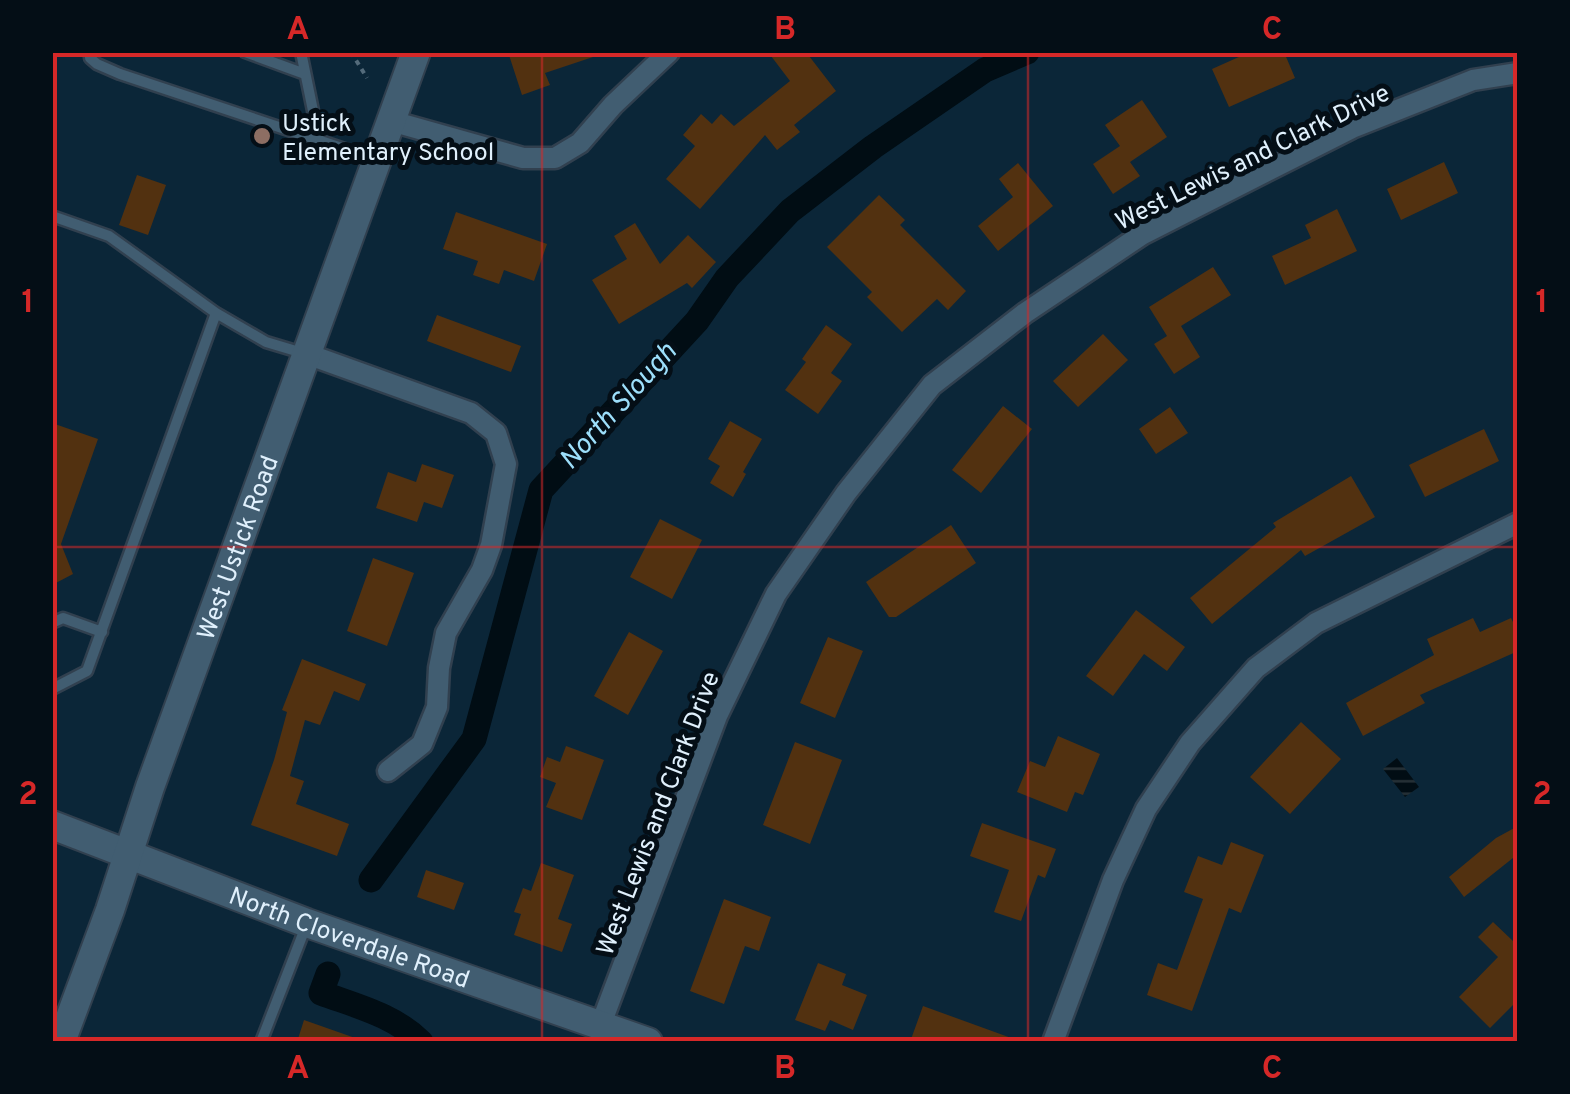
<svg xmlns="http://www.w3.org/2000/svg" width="1570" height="1094" font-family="Overpass,sans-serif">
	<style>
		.water { fill: url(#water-rules) }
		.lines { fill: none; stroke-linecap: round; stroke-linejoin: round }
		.canal { stroke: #010d14; stroke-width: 25 }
		.building { fill: #523110 }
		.lane-casing { stroke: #31404f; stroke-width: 15 }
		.street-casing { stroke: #31404f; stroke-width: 25 }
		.secondary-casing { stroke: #31404f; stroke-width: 32 }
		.path { stroke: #546b7b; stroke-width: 4; stroke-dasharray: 5 5; stroke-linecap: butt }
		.lane { stroke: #415d71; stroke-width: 10 }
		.street { stroke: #415d71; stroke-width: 20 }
		.secondary { stroke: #415d71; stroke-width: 28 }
		.grid { fill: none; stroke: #d62828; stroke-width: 2.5; stroke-opacity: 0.55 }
		.education-dot { fill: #8d6e63; stroke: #040e16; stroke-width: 4 }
		.labels { text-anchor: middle; stroke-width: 10; stroke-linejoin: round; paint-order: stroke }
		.poi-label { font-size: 25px; fill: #e0f0fc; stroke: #040e16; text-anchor: start }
		.street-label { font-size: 25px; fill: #e0f0fc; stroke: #040e16 }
		.water-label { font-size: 28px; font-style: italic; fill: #9ddffb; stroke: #040e16 }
		.neatline { fill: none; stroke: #d62828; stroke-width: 4 }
		.grid-label { font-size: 32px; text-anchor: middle; font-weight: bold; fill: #d62828 }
	</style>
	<defs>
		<pattern id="water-rules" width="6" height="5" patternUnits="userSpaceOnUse" patternTransform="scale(2.5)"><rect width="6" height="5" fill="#010d14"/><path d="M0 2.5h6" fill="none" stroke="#263137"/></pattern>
	</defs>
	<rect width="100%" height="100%" fill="#0b2638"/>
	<path class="water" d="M1397,758L1419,787L1405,797L1383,769Z"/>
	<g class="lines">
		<path class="canal" d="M371,880L474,739L541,490L697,321L727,278L790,211L873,147L985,70L1027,52
			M328,974L321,993C356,1006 394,1015 421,1042"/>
	</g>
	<path class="building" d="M508,52H595L596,56L545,73L550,85L522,95Z
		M768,52H806L836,91L794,125L800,132L777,150L765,135L700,209L666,179L695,146L683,135L701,114L712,124L721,114L734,126L790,81Z
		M1250,52H1284L1295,78L1229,107L1212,69Z
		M1142,100L1167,137L1130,162L1140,176L1113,194L1093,164L1120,146L1105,125Z
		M1444,162L1458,193L1401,220L1387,189Z
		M1018,163L1053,206L998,251L978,226L1013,197L999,179Z
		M137,175L166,185L148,235L119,225Z
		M879,195L905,220L900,225L966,291L948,310L937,299L902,332L867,297L872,292L827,247Z
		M1337,209L1357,251L1285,285L1272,256L1311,238L1305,225Z
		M456,212L547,244L534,281L504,270L499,284L473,275L478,261L443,249Z
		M635,223L660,264L688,235L716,262L692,288L687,283L619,324L592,280L627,259L614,236Z
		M1213,267L1231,295L1181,326L1200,357L1174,374L1154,344L1167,336L1149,307Z
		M437,315L521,346L511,372L427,341Z
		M826,325L852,344L831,373L842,381L818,414L785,390L806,362L802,359Z
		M1103,334L1128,360L1078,407L1053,381Z
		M1003,406L1032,429L981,493L952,470Z
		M1170,407L1188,433L1156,454L1139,429Z
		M730,421L762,439L743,472L746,474L733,497L710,483L720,466L708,459Z
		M52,423L98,439L61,544L73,574L52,585Z
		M1484,429L1499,461L1425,497L1409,465Z
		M422,464L454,475L442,508L424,502L417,522L376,508L388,472L416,482Z
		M1351,476L1375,517L1305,556L1301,550L1212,624L1190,598L1276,527L1273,523Z
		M660,519L702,540L672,599L630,577Z
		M951,525L976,563L896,617H889L866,582Z
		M373,558L414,573L387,646L347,631Z
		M1136,610L1185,647L1167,671L1144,654L1113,696L1086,676Z
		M1473,618L1480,632L1511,618L1518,632V651L1420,695L1425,703L1363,736L1346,703L1434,655L1427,639Z
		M629,632L663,651L628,715L594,696Z
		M828,637L863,651L835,718L800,703Z
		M302,659L366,684L359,701L334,691L320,725L305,720L290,776L304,781L296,804L349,824L337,856L251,825L274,760L287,712L282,710Z
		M1301,722L1341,759L1290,814L1250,777Z
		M1058,736L1100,754L1083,795L1075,792L1067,812L1017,792L1030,761L1045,767Z
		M795,742L842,760L810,844L763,825Z
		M566,746L604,760L582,820L546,807L556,783L540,777L547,757L560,762Z
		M982,823L1056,849L1045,878L1038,875L1021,921L994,912L1009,870L970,856Z
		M1518,826V854L1464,897L1449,877L1496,838Z
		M1231,842L1264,855L1241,913L1229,908L1192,1011L1147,995L1158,963L1177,970L1203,899L1184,892L1198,856L1222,865Z
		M541,863L574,875L558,919L572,924L562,952L514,935L521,914L514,912L523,888L531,891Z
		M426,870L464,883L454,910L417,897Z
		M724,899L771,917L759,951L745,946L724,1004L690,991Z
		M1493,922L1513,941L1518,936V1000L1490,1028L1459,997L1498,957L1478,937Z
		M818,963L846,974L842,985L867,995L853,1030L830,1020L825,1031L795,1020Z
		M923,1006L1014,1039V1042H910Z
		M304,1020L358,1039V1042H297Z"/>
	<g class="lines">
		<defs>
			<path id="lane" d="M90,52V58L97,64L120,74L375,159
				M245,52L305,74
				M301,52L319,140
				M52,216L109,236L216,313L266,342L306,354
				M52,623L63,618L102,632
				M52,689L87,671L216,313
				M261,1042L306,926"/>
			<path id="street" d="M391,121L523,158H555L580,143L613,105L669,52
				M307,354L471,413L496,433L506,464L491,545L482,570L446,633L439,668L437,707L422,744L388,771
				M601,1024L717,716L776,594L846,493L932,385L1025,313L1143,234L1352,128L1473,80L1518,73
				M1053,1042L1113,880L1146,809L1190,743L1256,668L1316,623L1518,523"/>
			<g id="secondary">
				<path id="s1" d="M52,825L307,923L648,1042"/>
				<path id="s2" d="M61,1042L110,910L150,787L416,52"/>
			</g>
		</defs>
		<use href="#lane" class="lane-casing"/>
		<use href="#street" class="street-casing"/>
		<use href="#secondary" class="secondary-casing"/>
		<path class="path" d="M351,52L367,78"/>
		<use href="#lane" class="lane"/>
		<use href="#street" class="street"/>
		<use href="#secondary" class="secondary"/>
	</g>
	<path class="grid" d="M542,52V1042M1028,52V1042M52,547H1518"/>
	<circle class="education-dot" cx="262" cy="136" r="10"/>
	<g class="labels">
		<g class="poi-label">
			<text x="282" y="131">Ustick<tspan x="282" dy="29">Elementary School</tspan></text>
		</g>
		<g class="street-label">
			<text transform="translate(1252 156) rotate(-26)" y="9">West Lewis and Clark Drive</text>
			<text dy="9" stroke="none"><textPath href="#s2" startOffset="525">West Ustick Road</textPath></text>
			<text transform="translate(657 813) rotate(-69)" y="9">West Lewis and Clark Drive</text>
			<text dy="9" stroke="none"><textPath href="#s1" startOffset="318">North Cloverdale Road</textPath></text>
		</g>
		<g class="water-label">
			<text transform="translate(617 405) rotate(-48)" y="10">North Slough</text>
		</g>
	</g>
	<rect width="1570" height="1094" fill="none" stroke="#040e16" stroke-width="110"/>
	<rect x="55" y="55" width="1460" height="984" class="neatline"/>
	<g class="grid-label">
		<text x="298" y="39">A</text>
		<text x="785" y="39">B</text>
		<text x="1272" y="39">C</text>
		<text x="28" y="312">1</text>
		<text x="1542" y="312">1</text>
		<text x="28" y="804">2</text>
		<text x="1542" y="804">2</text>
		<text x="298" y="1078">A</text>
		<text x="785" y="1078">B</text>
		<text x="1272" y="1078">C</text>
	</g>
</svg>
